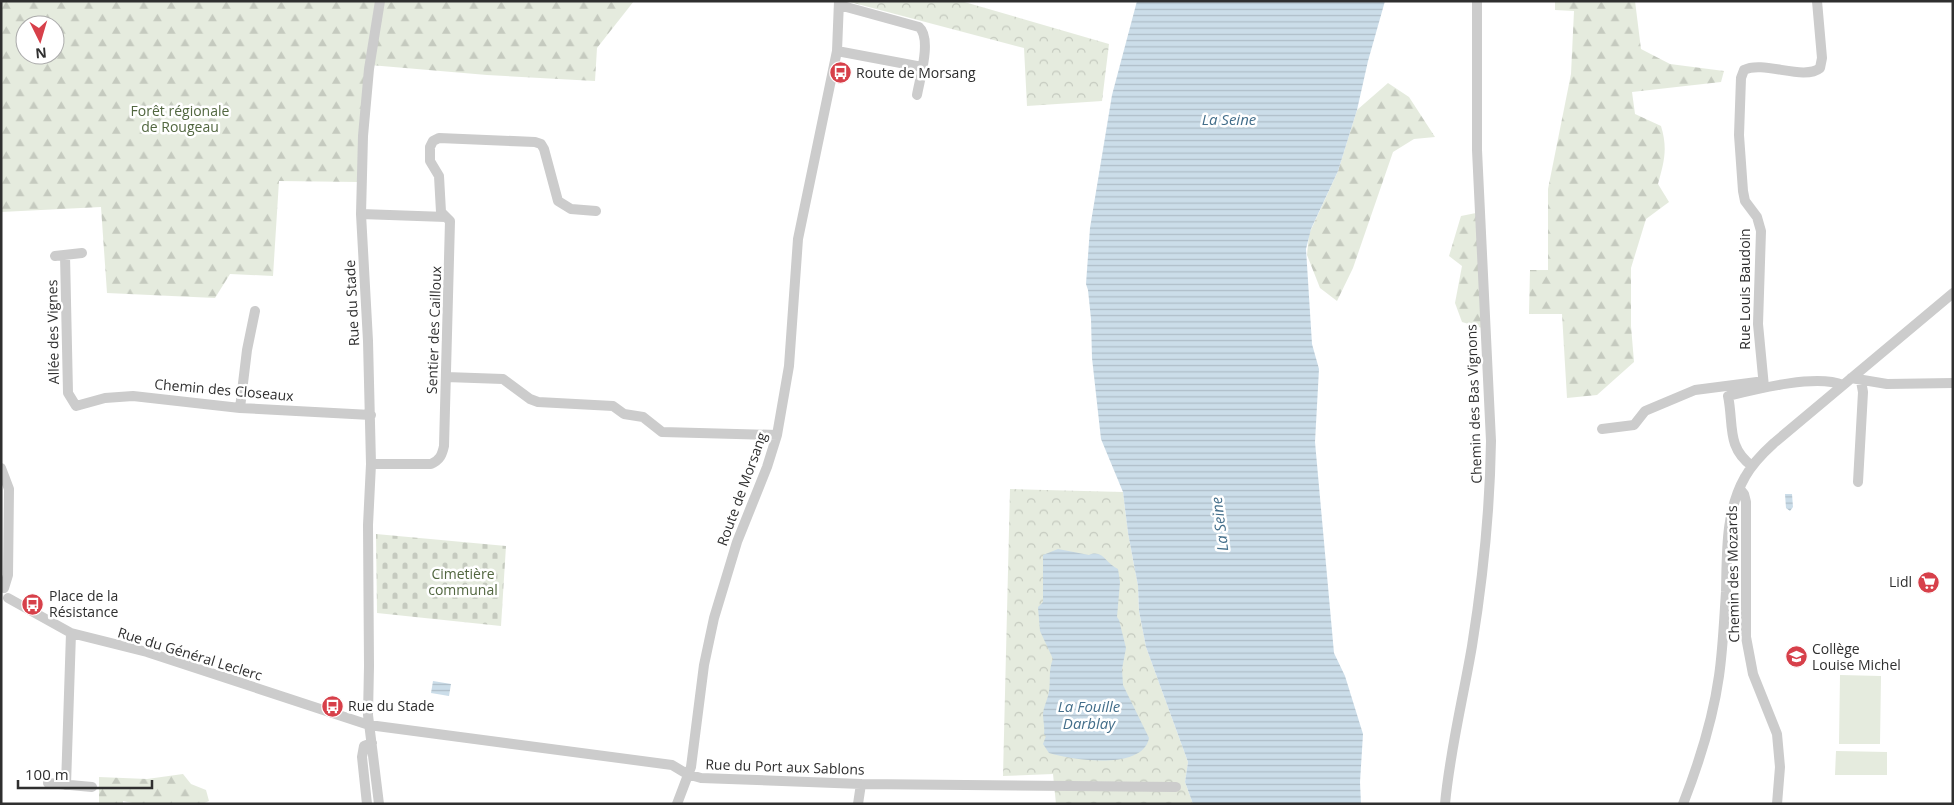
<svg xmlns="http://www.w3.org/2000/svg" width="1954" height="805" font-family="'Open Sans',sans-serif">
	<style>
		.grass { fill: #e5ebde }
		.forest { fill: url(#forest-firs); fill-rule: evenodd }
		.cemetery { fill: url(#cemetery-stones) }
		.park { fill: url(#park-crowns) }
		.water { fill: url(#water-rules) }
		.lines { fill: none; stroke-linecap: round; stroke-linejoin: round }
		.minor { stroke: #ccc; stroke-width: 10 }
		.labels { text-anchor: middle; stroke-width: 5; stroke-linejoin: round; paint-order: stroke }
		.poi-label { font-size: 14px; fill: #2f2f2f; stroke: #fff; text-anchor: start }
		.park-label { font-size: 14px; fill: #526740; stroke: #fff }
		.street-label { font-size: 14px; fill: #2f2f2f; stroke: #fff }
		.water-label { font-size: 15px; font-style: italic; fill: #436e8a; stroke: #fff }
	</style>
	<defs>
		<pattern id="forest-firs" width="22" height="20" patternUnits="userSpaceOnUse" patternTransform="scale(1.25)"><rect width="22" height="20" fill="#e5ebde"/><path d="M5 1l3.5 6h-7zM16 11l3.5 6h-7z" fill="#c5cabf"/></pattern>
		<pattern id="cemetery-stones" width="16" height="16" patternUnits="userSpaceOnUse" patternTransform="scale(1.25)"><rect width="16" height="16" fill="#e5ebde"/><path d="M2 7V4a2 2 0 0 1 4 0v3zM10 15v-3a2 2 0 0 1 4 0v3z" fill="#c5cabf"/></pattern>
		<pattern id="park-crowns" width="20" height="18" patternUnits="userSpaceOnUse" patternTransform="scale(1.25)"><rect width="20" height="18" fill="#e5ebde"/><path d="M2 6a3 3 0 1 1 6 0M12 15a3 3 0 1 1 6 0" fill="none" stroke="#c5cabf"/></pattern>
		<pattern id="water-rules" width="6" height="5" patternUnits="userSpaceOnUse" patternTransform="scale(1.25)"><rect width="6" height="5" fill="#cbdde9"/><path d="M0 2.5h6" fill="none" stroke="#afbec8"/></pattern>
	</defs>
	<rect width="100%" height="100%" fill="#fff"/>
	<path class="grass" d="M1840,675L1881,676L1880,744H1839Z
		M1836,751L1887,752V775H1835Z"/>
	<path class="forest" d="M1,1H634L597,48L595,81L487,75L370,65L358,182L279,181L273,276L230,274L215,298L107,293L101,207L1,212ZM25,25H55V55H25Z
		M1555,1H1635L1641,49L1670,64L1724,71L1721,82L1632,92L1635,114L1661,126C1668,149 1664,162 1658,184L1669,202L1646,219L1631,268V326L1634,362L1597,395L1567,398L1562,314H1529L1530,270H1548V189L1571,74L1574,11L1555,10Z
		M1388,83L1409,97L1435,137L1414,139L1393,152L1353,268L1337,301L1320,288L1307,255L1309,234L1338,171L1357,110Z
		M1476,213L1482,328L1462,322L1455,303L1462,266L1449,256L1461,216Z
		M183,774L191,784L206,790L209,801L202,804H137L123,801V804H99V777L147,779Z"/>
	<path class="cemetery" d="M376,534L506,546L501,626L377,613Z"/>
	<path class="park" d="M846,1H961L1109,44L1102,101L1027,106L1024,48Z
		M1010,489L1123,492L1128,533L1138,586L1139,611L1146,647L1188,762L1185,782L1193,804H1056L1053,774L1003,776Z"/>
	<path class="water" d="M1137,1H1385L1368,61L1357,110L1338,171L1311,229L1306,249L1312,344L1319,369L1315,442L1334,653L1345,676L1363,734L1360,782L1361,804H1193L1185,782L1188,762L1146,647L1139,611L1138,586L1128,533L1123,492L1101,439L1092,358L1091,319L1088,290L1086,284L1090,228L1112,95Z
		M1785,494H1792L1793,507L1790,511L1786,508Z
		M1058,549L1089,555C1103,549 1106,564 1118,569L1120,582L1117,617L1119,620L1126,648L1122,669L1123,685L1149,738C1143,771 1071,760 1049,753L1043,744L1046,736L1044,734C1045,727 1043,721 1043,714C1044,705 1048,699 1049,691C1051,679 1048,671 1053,659L1040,631L1038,607L1043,602V555Z
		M433,681L451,684L449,696L431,693Z"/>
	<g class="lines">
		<path class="minor" d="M839,5L919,27C932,38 920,78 917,95
			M837,51L922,67
			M361,214L446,217L450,221L444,446C442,455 440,460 431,464H371
			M446,217L441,212L439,176L430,161V147L433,141L439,138L535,142L541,144L544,149L558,201L571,209L596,211
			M65,255L68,393L76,406L105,398L133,396L240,408L371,415
			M55,256L82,253
			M446,377L503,379L530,399L538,402L613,406L624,414L643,417L662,432L777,435
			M1851,378L1887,384L1953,383
			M1764,387L1758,324L1761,231L1757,217L1745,201L1743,191L1739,135L1741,78L1744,70C1763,60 1804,81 1820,68L1822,58L1817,1
			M240,408L247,350L255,311
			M1602,429L1634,425L1645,411L1695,390L1757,382L1763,387
			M1752,466C1726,447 1734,424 1728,396C1757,389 1816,374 1843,385
			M1,468L9,489L8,575L4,588
			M1858,482L1863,392L1861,381
			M1740,489L1744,494L1746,502V637L1753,674L1777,734L1780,767L1777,804
			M8,598L71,633L147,652L369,725L672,765L687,774L701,778L861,784L1176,787
			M48,783L92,787
			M66,785L71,633
			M367,804L362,757L364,746L372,743
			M379,804L368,715L369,666L368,525L371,464L368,341L361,214L363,136L369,69L380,1
			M677,804L691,767L704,665L714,618L737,542L767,467L777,435L789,366L798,239L837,51L839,1
			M858,804L861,784
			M1445,804C1450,750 1463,699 1472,646C1483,578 1490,509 1491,441L1477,150V1
			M1683,804C1699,763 1713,719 1719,676C1723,648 1724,620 1726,592C1727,554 1725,512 1745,477C1752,464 1763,453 1774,443L1953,293"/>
	</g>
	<defs>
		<symbol id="bus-disc" viewBox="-11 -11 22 22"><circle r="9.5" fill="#d7404a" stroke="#fff"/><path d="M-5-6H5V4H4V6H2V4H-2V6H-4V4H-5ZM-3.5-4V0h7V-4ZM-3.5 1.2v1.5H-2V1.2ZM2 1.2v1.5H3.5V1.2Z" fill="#fff"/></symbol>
		<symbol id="supermarket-disc" viewBox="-11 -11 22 22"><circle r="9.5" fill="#d7404a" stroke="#fff"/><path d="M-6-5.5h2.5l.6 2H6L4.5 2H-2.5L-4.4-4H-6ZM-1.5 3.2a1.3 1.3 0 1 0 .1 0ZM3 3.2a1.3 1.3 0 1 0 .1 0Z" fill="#fff"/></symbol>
		<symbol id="school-disc" viewBox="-11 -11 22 22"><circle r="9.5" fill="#d7404a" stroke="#fff"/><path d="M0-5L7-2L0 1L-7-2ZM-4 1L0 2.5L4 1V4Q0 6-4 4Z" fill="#fff"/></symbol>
	</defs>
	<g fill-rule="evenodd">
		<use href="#bus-disc" x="828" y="60" width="25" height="25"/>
		<use href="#supermarket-disc" x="1916" y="570" width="25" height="25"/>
		<use href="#bus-disc" x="20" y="592" width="25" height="25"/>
		<use href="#school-disc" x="1784" y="644" width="25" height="25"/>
		<use href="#bus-disc" x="320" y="694" width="25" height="25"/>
	</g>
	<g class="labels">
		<g class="poi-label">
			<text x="856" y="78">Route de Morsang</text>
			<text x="1912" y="587" text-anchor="end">Lidl</text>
			<text x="49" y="601">Place de la<tspan x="49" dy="16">Résistance</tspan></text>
			<text x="1812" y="654">Collège<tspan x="1812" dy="16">Louise Michel</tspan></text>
			<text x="348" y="711">Rue du Stade</text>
		</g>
		<g class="park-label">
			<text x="180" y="116">Forêt régionale<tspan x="180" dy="16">de Rougeau</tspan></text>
			<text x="463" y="579">Cimetière<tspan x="463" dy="16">communal</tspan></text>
		</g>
		<g class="street-label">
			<text transform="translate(1745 289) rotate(-90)" y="5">Rue Louis Baudoin</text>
			<text transform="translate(352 303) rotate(-93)" y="5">Rue du Stade</text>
			<text transform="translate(434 330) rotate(-88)" y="5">Sentier des Cailloux</text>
			<text transform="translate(53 332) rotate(-91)" y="5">Allée des Vignes</text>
			<text transform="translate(224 390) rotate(5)" y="5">Chemin des Closeaux</text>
			<text transform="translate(1474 404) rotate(-92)" y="5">Chemin des Bas Vignons</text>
			<text transform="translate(742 489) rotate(-70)" y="5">Route de Morsang</text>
			<text transform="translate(1733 574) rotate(-91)" y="5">Chemin des Mozards</text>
			<text transform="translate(190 654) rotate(17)" y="5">Rue du Général Leclerc</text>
			<text transform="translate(785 767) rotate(2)" y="5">Rue du Port aux Sablons</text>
		</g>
		<g class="water-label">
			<text x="1229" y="125">La Seine</text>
			<text transform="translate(1220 524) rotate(-97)" y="5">La Seine</text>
			<text x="1089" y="712">La Fouille<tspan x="1089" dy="17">Darblay</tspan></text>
		</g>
	</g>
	<rect width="1954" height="805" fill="none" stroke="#2f2f2f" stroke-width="5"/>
	<g transform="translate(40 40) rotate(175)"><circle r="24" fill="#ffffff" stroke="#acacac"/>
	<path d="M0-4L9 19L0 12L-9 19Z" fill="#d7404a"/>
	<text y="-8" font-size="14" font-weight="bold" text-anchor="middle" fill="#2f2f2f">N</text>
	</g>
	<path d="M18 780v8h134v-8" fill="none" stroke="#2f2f2f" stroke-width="2.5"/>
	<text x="25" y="780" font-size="15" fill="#2f2f2f" stroke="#ffffff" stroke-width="4" paint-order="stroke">100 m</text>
</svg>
